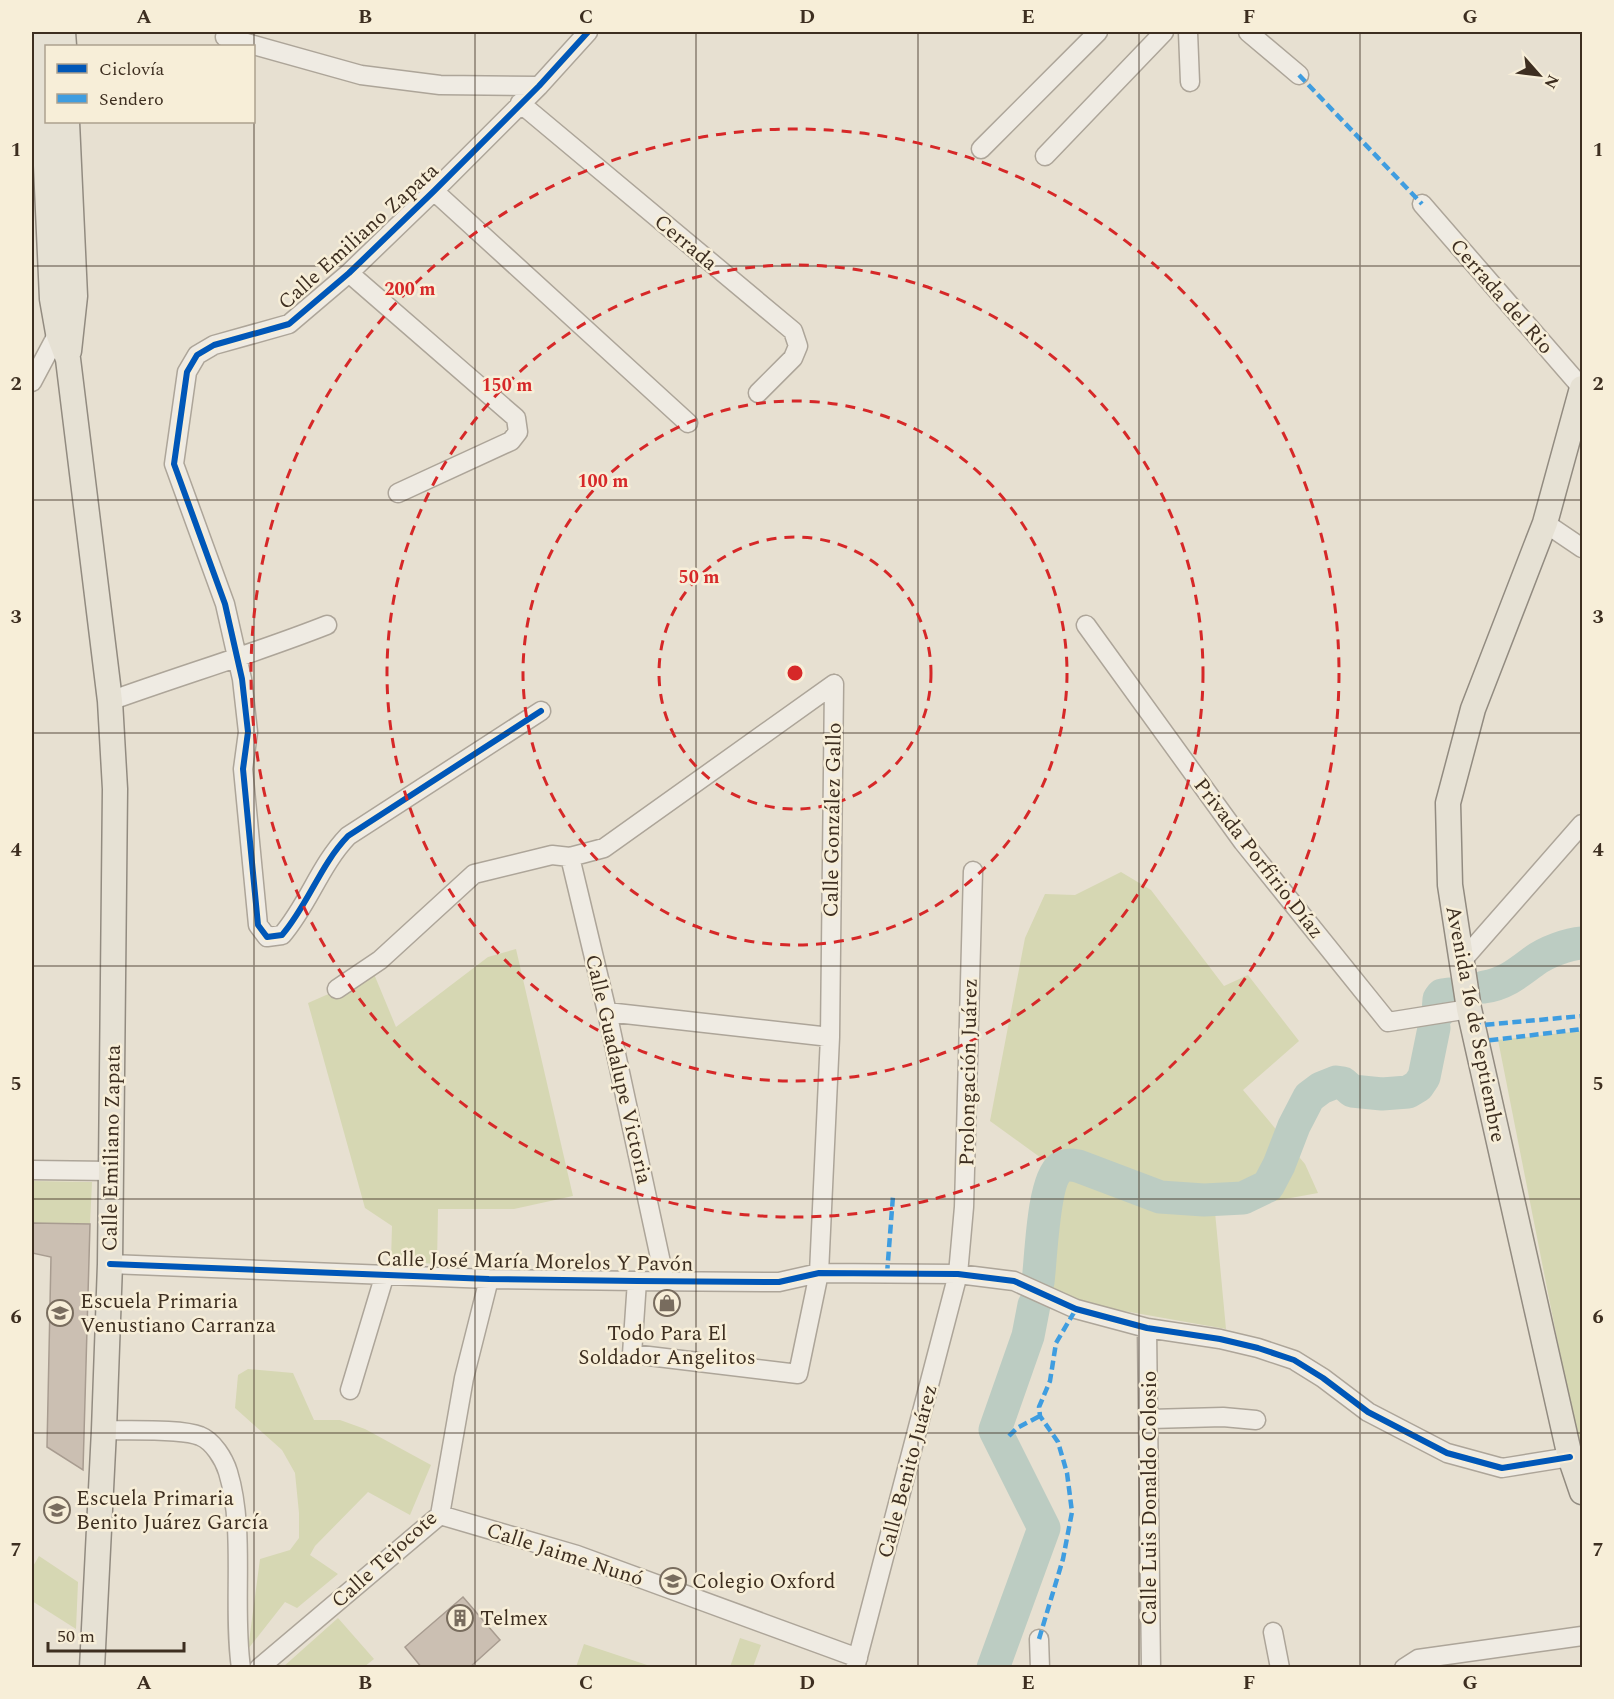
<svg xmlns="http://www.w3.org/2000/svg" width="1614" height="1699" font-family="Spectral,serif">
	<style>
		.green { fill: #d6d7b3 }
		.lines { fill: none; stroke-linecap: round; stroke-linejoin: round }
		.river { stroke: #bcccc2; stroke-width: 33 }
		.building { fill: #cbbfb2; stroke: #a89c90; stroke-width: 1.5 }
		.minor-casing { stroke: #ada599; stroke-width: 21 }
		.major-casing { stroke: #928b80; stroke-width: 27 }
		.minor { stroke: #efebe3; stroke-width: 18 }
		.major { stroke: #e6e1d4; stroke-width: 24 }
		.quiet { stroke: #3f9de0; stroke-width: 4.5; stroke-dasharray: 9 4.5; stroke-linecap: butt }
		.cycleway-casing { stroke: #f7eed8; stroke-width: 10 }
		.cycleway { stroke: #0057b8; stroke-width: 6 }
		.grid { fill: none; stroke: #3d2e20; stroke-width: 1.5; stroke-opacity: 0.55 }
		.ring { fill: none; stroke: #d62828; stroke-width: 3; stroke-dasharray: 10 8 }
		.labels { text-anchor: middle; stroke-width: 5; stroke-linejoin: round; paint-order: stroke }
		.street-label { font-size: 21px; fill: #3d2e20; stroke: #f7eed8 }
		.poi-label { font-size: 21px; fill: #3d2e20; stroke: #f7eed8; text-anchor: start }
		.centre { fill: #d62828; stroke: #f7eed8; stroke-width: 3 }
		.ring-label { font-size: 18px; text-anchor: middle; font-weight: bold; fill: #d62828; stroke: #f7eed8; stroke-width: 5; stroke-linejoin: round; paint-order: stroke }
		.neatline { fill: none; stroke: #3d2e20; stroke-width: 2 }
		.grid-label { font-size: 20px; text-anchor: middle; font-weight: bold; fill: #3d2e20 }
	</style>
	<rect width="100%" height="100%" fill="#e7e0d1"/>
	<path class="green" d="M1121,872L1151,890L1224,986L1248,975L1299,1041L1243,1090L1305,1164L1318,1193L1215,1212L1226,1329L1090,1305L1029,1278L1048,1163L990,1121L1025,938L1045,894L1075,895Z
		M516,949L573,1196L514,1209H438L437,1264L391,1261L392,1226L365,1208L308,1003L374,974L396,1027L488,957Z
		M1580,1031L1582,1032V1462L1580,1455L1498,1040Z
		M32,1181L92,1182L90,1224L32,1223Z
		M248,1369L293,1373L314,1420H340L365,1429L431,1465L410,1515L368,1492L315,1546L310,1555L338,1574L297,1608L285,1602L248,1649L260,1559L290,1550L299,1538V1513L295,1473L282,1450L235,1408L238,1375Z
		M39,1556L78,1582L76,1629L32,1601V1568Z
		M338,1618L374,1659L364,1667H283Z
		M740,1638L761,1645L753,1667H730Z
		M584,1644L653,1667H576Z"/>
	<g class="lines">
		<path class="river" d="M1484,987C1505,984 1518,973 1534,961C1546,952 1568,944 1582,943
			M1438,1013L1439,999L1442,995L1449,994
			M1038,1282C1041,1259 1043,1181 1060,1168C1066,1164 1072,1165 1078,1166L1160,1197L1204,1200L1243,1198L1268,1186L1279,1165L1294,1126L1309,1097L1321,1088L1336,1082L1343,1083L1352,1091L1382,1094L1408,1092L1418,1086L1424,1077L1434,1028
			M993,1668L1044,1528L995,1430L1028,1336L1034,1305"/>
	</g>
	<path class="building" d="M32,1223L90,1224L83,1470L47,1447L51,1257L32,1253Z
		M463,1597L500,1640L469,1668H422L405,1647Z"/>
	<g class="lines">
		<defs>
			<path id="minor" d="M1188,32L1190,82
				M1248,32L1299,75
				M225,37L361,75L440,85L539,86
				M520,103L793,331L798,346L793,358L758,393
				M981,149L1098,32
				M1045,156L1164,32
				M434,191L688,423
				M1422,204L1582,388
				M349,273L516,418L518,432L511,441L398,493
				M32,382L58,333L65,329
				M1545,523L1582,548
				M1086,625L1243,842L1388,1022L1469,1009
				M110,701C182,675 256,653 327,625
				M541,711L348,836C320,865 308,905 282,935L267,937L258,925L243,769L248,732L242,679L225,604L174,464L187,372L197,355L214,345L289,324L349,273L434,191L539,86L588,32
				M570,857L607,1012L665,1281
				M1460,963L1582,824
				M337,989L380,960L474,874L552,855L570,857L604,848L834,684
				M607,1012L830,1037
				M32,1170L111,1171
				M110,1264L489,1279L637,1281L779,1282L819,1273L958,1274L1014,1281L1076,1309L1147,1328L1220,1339L1258,1348L1294,1360L1323,1378L1368,1412L1447,1453L1502,1468L1570,1457
				M637,1281L632,1354L798,1374L819,1273L830,1037L834,684
				M1147,1328L1151,1668
				M350,1390L385,1274
				M1150,1419L1223,1417L1256,1420
				M104,1430C127,1431 181,1428 200,1436C213,1441 224,1459 228,1472C246,1531 232,1605 241,1668
				M440,1515L577,1555L858,1658
				M1273,1632L1280,1668
				M1039,1639L1040,1668
				M259,1668L440,1515L464,1378L489,1279
				M855,1668L958,1274L964,1207L973,871
				M1404,1668L1418,1659L1582,1636"/>
			<path id="major" d="M40,32L52,299L58,333L68,359L110,701L115,789L110,1264L104,1430L92,1668
				M63,32L64,46
				M67,122L75,296L69,351
				M1582,388L1545,523L1473,709L1448,803L1450,885L1469,1009L1570,1457L1582,1492"/>
		</defs>
		<use href="#minor" class="minor-casing"/>
		<use href="#major" class="major-casing"/>
		<use href="#minor" class="minor"/>
		<use href="#major" class="major"/>
		<path class="quiet" d="M1299,75L1422,204
			M1472,1026L1582,1016
			M1476,1042L1582,1029
			M887,1274L893,1196
			M1009,1436L1017,1428L1040,1416
			M1039,1639L1063,1559L1072,1512L1067,1473L1058,1442L1040,1416L1039,1407L1050,1381L1056,1343L1076,1309"/>
		<defs>
			<path id="cycleway" d="M541,711L348,836C320,865 308,905 282,935L267,937L258,925L243,769L248,732L242,679L225,604L174,464L187,372L197,355L214,345L289,324L349,273L434,191L539,86L588,32
				M110,1264L489,1279L637,1281L779,1282L819,1273L958,1274L1014,1281L1076,1309L1147,1328L1220,1339L1258,1348L1294,1360L1323,1378L1368,1412L1447,1453L1502,1468L1570,1457"/>
		</defs>
		<use href="#cycleway" class="cycleway-casing"/>
		<use href="#cycleway" class="cycleway"/>
	</g>
	<path class="grid" d="M254,32V1668M475,32V1668M696,32V1668M918,32V1668M1139,32V1668M1360,32V1668M32,266H1582M32,500H1582M32,733H1582M32,966H1582M32,1199H1582M32,1433H1582"/>
	<g class="ring">
		<circle cx="795" cy="673" r="136"/>
		<circle cx="795" cy="673" r="272"/>
		<circle cx="795" cy="673" r="408"/>
		<circle cx="795" cy="673" r="544"/>
	</g>
	<defs>
		<symbol id="shop-ring" viewBox="-11 -11 22 22"><circle r="9.5" fill="#f7eed8" stroke="#786c5e" stroke-width="1.5"/><path d="M-5-2.5h2.3a2.7 3.5 0 0 1 5.4 0H5L5.5 6h-11ZM-1.5-2.5h3a1.5 2.3 0 0 0-3 0Z" fill="#786c5e"/></symbol>
		<symbol id="school-ring" viewBox="-11 -11 22 22"><circle r="9.5" fill="#f7eed8" stroke="#786c5e" stroke-width="1.5"/><path d="M0-5L7-2L0 1L-7-2ZM-4 1L0 2.5L4 1V4Q0 6-4 4Z" fill="#786c5e"/></symbol>
		<symbol id="building-ring" viewBox="-11 -11 22 22"><circle r="9.5" fill="#f7eed8" stroke="#786c5e" stroke-width="1.5"/><path d="M-4-6H4V6H1V3H-1V6H-4ZM-2.5-4.3h1.7v1.8h-1.7ZM.8-4.3h1.7v1.8H.8ZM-2.5-1h1.7V.8h-1.7ZM.8-1h1.7V.8H.8Z" fill="#786c5e"/></symbol>
	</defs>
	<g fill-rule="evenodd">
		<use href="#shop-ring" x="652" y="1288" width="30" height="30"/>
		<use href="#school-ring" x="45" y="1298" width="30" height="30"/>
		<use href="#school-ring" x="42" y="1495" width="30" height="30"/>
		<use href="#school-ring" x="658" y="1566" width="30" height="30"/>
		<use href="#building-ring" x="445" y="1603" width="30" height="30"/>
	</g>
	<g class="labels">
		<g class="street-label">
			<text transform="translate(358 236) rotate(-42)" y="7">Calle Emiliano Zapata</text>
			<text transform="translate(686 242) rotate(40)" y="7">Cerrada</text>
			<text transform="translate(1502 296) rotate(49)" y="7">Cerrada del Rio</text>
			<text transform="translate(832 820) rotate(-89)" y="7">Calle González Gallo</text>
			<text transform="translate(1259 858) rotate(52)" y="7">Privada Porfirio Díaz</text>
			<text transform="translate(1476 1024) rotate(79)" y="7">Avenida 16 de Septiembre</text>
			<text transform="translate(619 1069) rotate(77)" y="7">Calle Guadalupe Victoria</text>
			<text transform="translate(968 1072) rotate(-89)" y="7">Prolongación Juárez</text>
			<text transform="translate(111 1148) rotate(-89)" y="7">Calle Emiliano Zapata</text>
			<text transform="translate(535 1261) rotate(1)" y="7">Calle José María Morelos Y Pavón</text>
			<text transform="translate(907 1471) rotate(-75)" y="7">Calle Benito Juárez</text>
			<text transform="translate(1149 1498) rotate(-90)" y="7">Calle Luis Donaldo Colosio</text>
			<text transform="translate(565 1554) rotate(18)" y="7">Calle Jaime Nunó</text>
			<text transform="translate(384 1559) rotate(-42)" y="7">Calle Tejocote</text>
		</g>
		<g class="poi-label">
			<text x="80" y="1308">Escuela Primaria<tspan x="80" dy="24">Venustiano Carranza</tspan></text>
			<text x="667" y="1340" text-anchor="middle">Todo Para El<tspan x="667" dy="24">Soldador Angelitos</tspan></text>
			<text x="76" y="1505">Escuela Primaria<tspan x="76" dy="24">Benito Juárez García</tspan></text>
			<text x="692" y="1588">Colegio Oxford</text>
			<text x="480" y="1625">Telmex</text>
		</g>
	</g>
	<circle cx="795" cy="673" r="9" class="centre"/>
	<g class="ring-label">
		<text x="410" y="295">200 m</text>
		<text x="507" y="391">150 m</text>
		<text x="603" y="487">100 m</text>
		<text x="699" y="583">50 m</text>
	</g>
	<rect width="1614" height="1699" fill="none" stroke="#f7eed8" stroke-width="66"/>
	<rect x="45" y="45" width="210" height="78" fill="#f7eed8" stroke="#ada18e" stroke-width="1.5"/>
	<rect x="57" y="64" width="30" height="9" fill="#0057b8" stroke="#ada18e" stroke-width="1.5"/>
	<text x="99" y="75" font-size="18" fill="#3d2e20">Ciclovía</text>
	<rect x="57" y="94" width="30" height="9" fill="#3f9de0" stroke="#ada18e" stroke-width="1.5"/>
	<text x="99" y="105" font-size="18" fill="#3d2e20">Sendero</text>
	<g transform="translate(1539 75) rotate(118)" stroke="#f7eed8" stroke-width="4.5" paint-order="stroke">
	<path d="M0-4.5L10 22L0 15L-10 22Z" fill="#3d2e20"/>
	<text y="-9" font-size="16" font-weight="bold" text-anchor="middle" fill="#3d2e20">N</text>
	</g>
	<path d="M48 1642v9h136v-9" fill="none" stroke="#3d2e20" stroke-width="3"/>
	<text x="57" y="1642" font-size="18" fill="#3d2e20" stroke="#f7eed8" stroke-width="4.5" paint-order="stroke">50 m</text>
	<rect x="33" y="33" width="1548" height="1633" class="neatline"/>
	<g class="grid-label">
		<text x="144" y="23">A</text>
		<text x="365" y="23">B</text>
		<text x="586" y="23">C</text>
		<text x="807" y="23">D</text>
		<text x="1028" y="23">E</text>
		<text x="1249" y="23">F</text>
		<text x="1470" y="23">G</text>
		<text x="16" y="156">1</text>
		<text x="1598" y="156">1</text>
		<text x="16" y="390">2</text>
		<text x="1598" y="390">2</text>
		<text x="16" y="623">3</text>
		<text x="1598" y="623">3</text>
		<text x="16" y="856">4</text>
		<text x="1598" y="856">4</text>
		<text x="16" y="1090">5</text>
		<text x="1598" y="1090">5</text>
		<text x="16" y="1323">6</text>
		<text x="1598" y="1323">6</text>
		<text x="16" y="1556">7</text>
		<text x="1598" y="1556">7</text>
		<text x="144" y="1689">A</text>
		<text x="365" y="1689">B</text>
		<text x="586" y="1689">C</text>
		<text x="807" y="1689">D</text>
		<text x="1028" y="1689">E</text>
		<text x="1249" y="1689">F</text>
		<text x="1470" y="1689">G</text>
	</g>
</svg>
